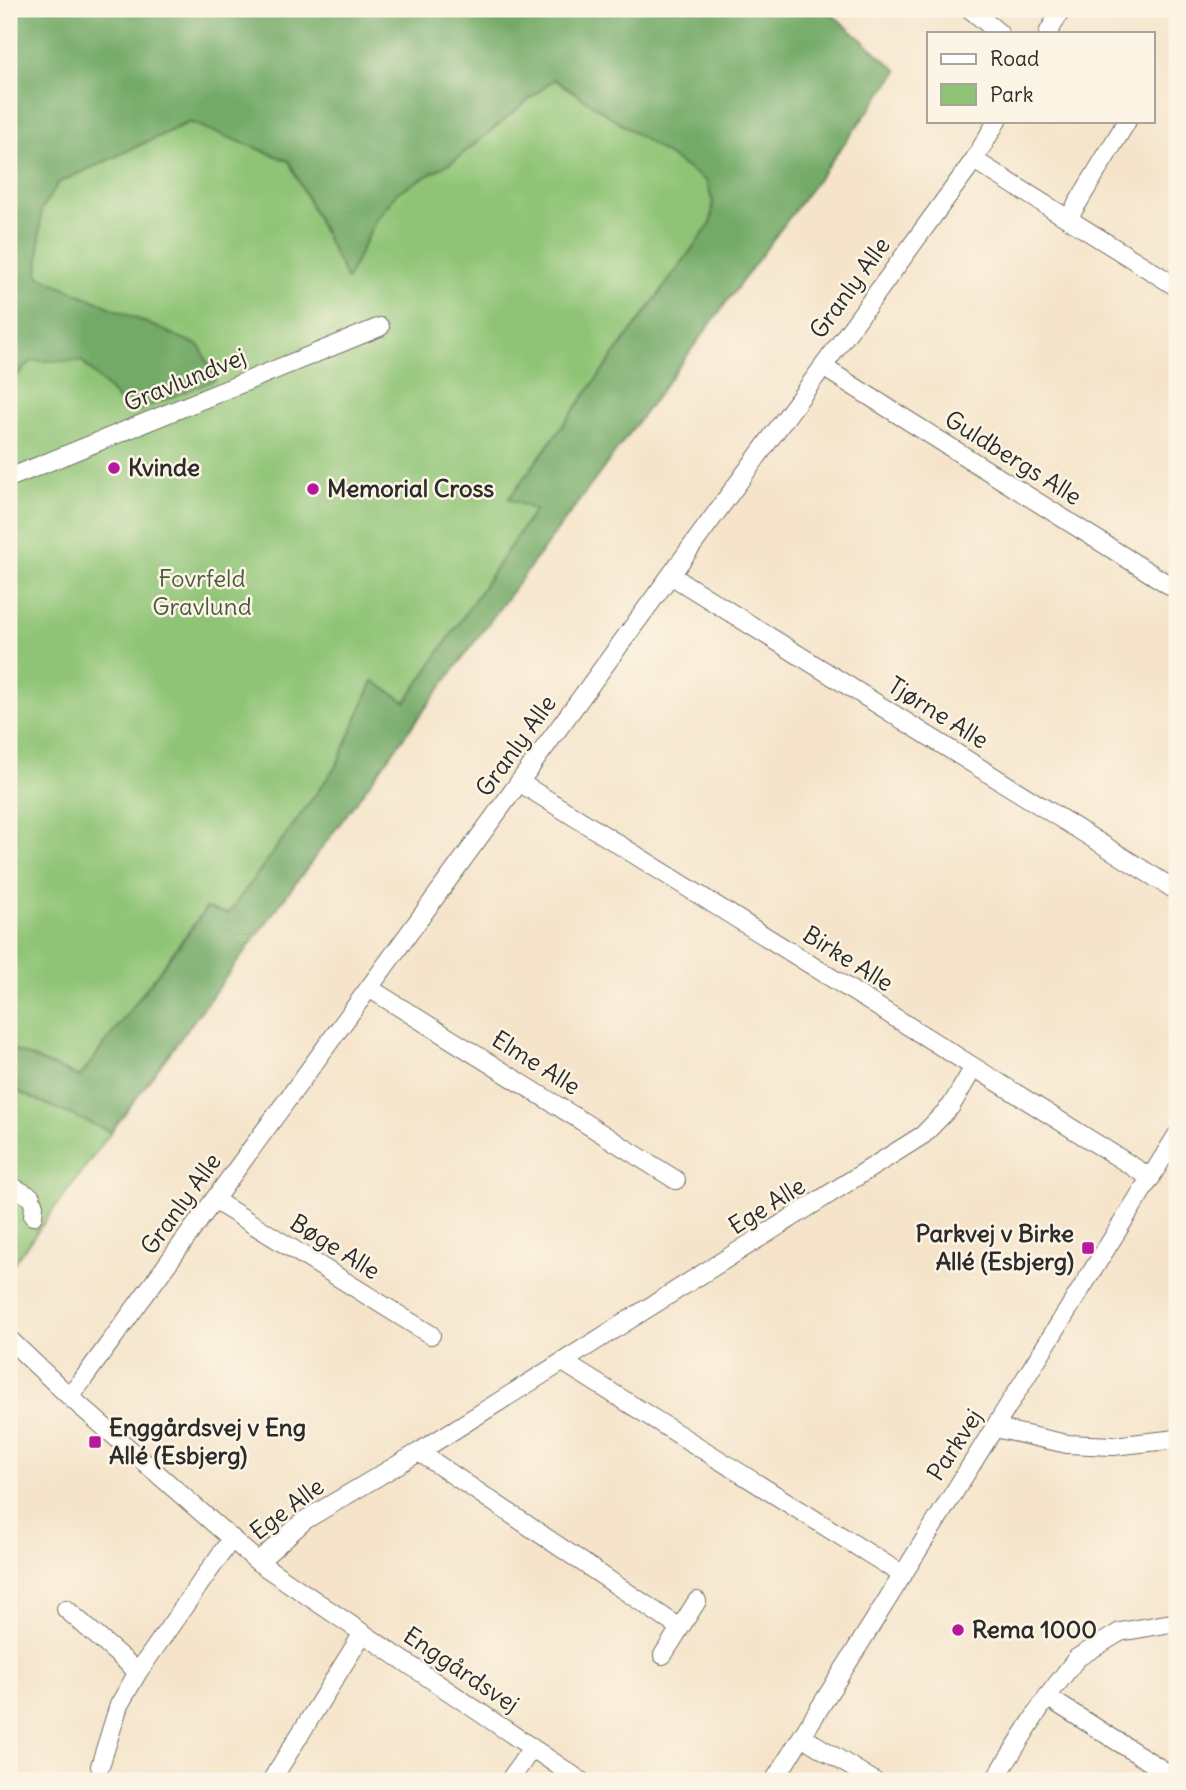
<svg xmlns="http://www.w3.org/2000/svg" width="1186" height="1790" font-family="Delius,sans-serif">
	<style>
		.green { fill: #8fc476; stroke: #5d7850; stroke-width: 2 }
		.forest { fill: #73aa67; stroke: #4f6a49; stroke-width: 2 }
		.lines { fill: none; stroke-linecap: round; stroke-linejoin: round }
		.minor-casing { stroke: #726c63; stroke-width: 20 }
		.minor { stroke: #fff; stroke-width: 18 }
		.poi-dot { fill: #b5179e; stroke: #fcf5e5; stroke-width: 2.5 }
		.labels { text-anchor: middle; stroke-width: 5; stroke-linejoin: round; paint-order: stroke }
		.street-label { font-size: 24px; fill: #2b2b2b; stroke: #fcf5e5 }
		.poi-label { font-size: 24px; font-weight: bold; fill: #2b2b2b; stroke: #fcf5e5; text-anchor: start }
		.park-label { font-size: 24px; fill: #495942; stroke: #fcf5e5 }
	</style>
	<rect width="100%" height="100%" fill="#fcf5e5"/>
	<filter id="ink" filterUnits="userSpaceOnUse"><feTurbulence type="fractalNoise" baseFrequency=".0143" numOctaves="2"/><feDisplacementMap in="SourceGraphic" scale="14" xChannelSelector="R" yChannelSelector="G"/><feConvolveMatrix kernelMatrix="1 2 1 2 8 2 1 2 1" color-interpolation-filters="sRGB"/></filter>
	<filter id="wash" filterUnits="userSpaceOnUse"><feTurbulence type="fractalNoise" baseFrequency=".00686" numOctaves="4" result="noise"/><feDisplacementMap in="SourceGraphic" scale="28" xChannelSelector="R" yChannelSelector="G"/><feGaussianBlur stdDeviation="1.57" result="paint"/><feColorMatrix in="noise" values="0 0 0 0 0 0 0 0 0 0 0 0 0 0 0 0 0 1.4 0 .05"/><feComposite in="paint" operator="in"/></filter>
	<g filter="url(#wash)">
		<rect width="100%" height="100%" fill="#f5e4ca"/>
		<path class="green" d="M554,79L707,181L713,202L711,223L509,498L535,509L406,702L373,681L337,765L228,914L206,908L80,1077L9,1048V383L32,361H82L131,413L200,346L37,277L41,210L58,183L190,122L289,161L347,279L375,221L398,192L455,160Z
			M9,1088L111,1132L9,1270Z"/>
		<path class="forest" d="M9,9H826L898,71L111,1132L9,1088V1048L80,1077L207,908L228,914L337,765L373,681L406,702L535,510L509,499L711,223L713,202L706,181L554,79L455,160L398,192L375,221L347,280L289,161L189,122L58,183L41,210L38,276L200,346L215,380L131,413L82,361H32L9,383Z"/>
	</g>
	<g filter="url(#ink)">
		<g class="lines">
			<defs>
				<path id="minor" d="M970,9L999,33
					M1048,33L1062,9
					M974,160L1177,287
					M1068,219L1127,121
					M823,367L1177,590
					M9,478L380,327
					M672,576L1177,891
					M519,782L1151,1178
					M369,988L676,1180
					M9,1185L31,1197L34,1206L33,1216
					M214,1200L431,1335
					M9,1339L70,1397L258,1562L581,1781
					M563,1362L903,1575
					M70,1397L974,160L997,121
					M995,1428L1067,1444L1113,1446L1177,1439
					M419,1452L680,1628
					M258,1562L305,1520L419,1452L923,1135L951,1106L974,1067
					M66,1609L138,1672
					M663,1655L697,1601
					M1047,1697L1177,1779
					M803,1737L874,1781
					M100,1766L119,1705L138,1672L232,1538
					M271,1781L363,1633
					M509,1781L532,1748
					M774,1781L1177,1135
					M994,1781L1047,1697L1077,1658L1120,1632L1177,1622"/>
			</defs>
			<use href="#minor" class="minor-casing"/>
			<use href="#minor" class="minor"/>
		</g>
	</g>
	<g class="poi-dot">
		<circle cx="114" cy="468" r="7"/>
		<circle cx="313" cy="489" r="7"/>
		<rect x="1081" y="1241" width="14" height="14" rx="3.5"/>
		<rect x="88" y="1435" width="14" height="14" rx="3.5"/>
		<circle cx="958" cy="1630" r="7"/>
	</g>
	<g class="labels">
		<g class="street-label">
			<text transform="translate(850 288) rotate(-54)" y="8">Granly Alle</text>
			<text transform="translate(185 380) rotate(-22)" y="8">Gravlundvej</text>
			<text transform="translate(1013 458) rotate(32)" y="8">Guldbergs Alle</text>
			<text transform="translate(938 713) rotate(32)" y="8">Tjørne Alle</text>
			<text transform="translate(516 746) rotate(-54)" y="8">Granly Alle</text>
			<text transform="translate(848 959) rotate(32)" y="8">Birke Alle</text>
			<text transform="translate(536 1063) rotate(32)" y="8">Elme Alle</text>
			<text transform="translate(181 1204) rotate(-54)" y="8">Granly Alle</text>
			<text transform="translate(767 1206) rotate(-32)" y="8">Ege Alle</text>
			<text transform="translate(335 1247) rotate(32)" y="8">Bøge Alle</text>
			<text transform="translate(955 1445) rotate(-57)" y="8">Parkvej</text>
			<text transform="translate(287 1509) rotate(-37)" y="8">Ege Alle</text>
			<text transform="translate(461 1670) rotate(34)" y="8">Enggårdsvej</text>
		</g>
		<g class="poi-label">
			<text x="128" y="476">Kvinde</text>
			<text x="327" y="497">Memorial Cross</text>
			<text x="1074" y="1242" text-anchor="end">Parkvej v Birke<tspan x="1074" dy="28">Allé (Esbjerg)</tspan></text>
			<text x="109" y="1436">Enggårdsvej v Eng<tspan x="109" dy="28">Allé (Esbjerg)</tspan></text>
			<text x="972" y="1638">Rema 1000</text>
		</g>
		<g class="park-label">
			<text x="202" y="587">Fovrfeld<tspan x="202" dy="28">Gravlund</tspan></text>
		</g>
	</g>
	<rect width="1186" height="1790" fill="none" stroke="#fcf5e5" stroke-width="35"/>
	<rect x="927" y="32" width="228" height="91" fill="#fcf5e5" stroke="#a8a49b" stroke-width="2"/>
	<rect x="941" y="54" width="35" height="10" fill="#ffffff" stroke="#a8a49b" stroke-width="2"/>
	<text x="990" y="66" font-size="21" fill="#2b2b2b">Road</text>
	<rect x="941" y="84" width="35" height="21" fill="#8fc476" stroke="#a8a49b" stroke-width="2"/>
	<text x="990" y="102" font-size="21" fill="#2b2b2b">Park</text>
</svg>
